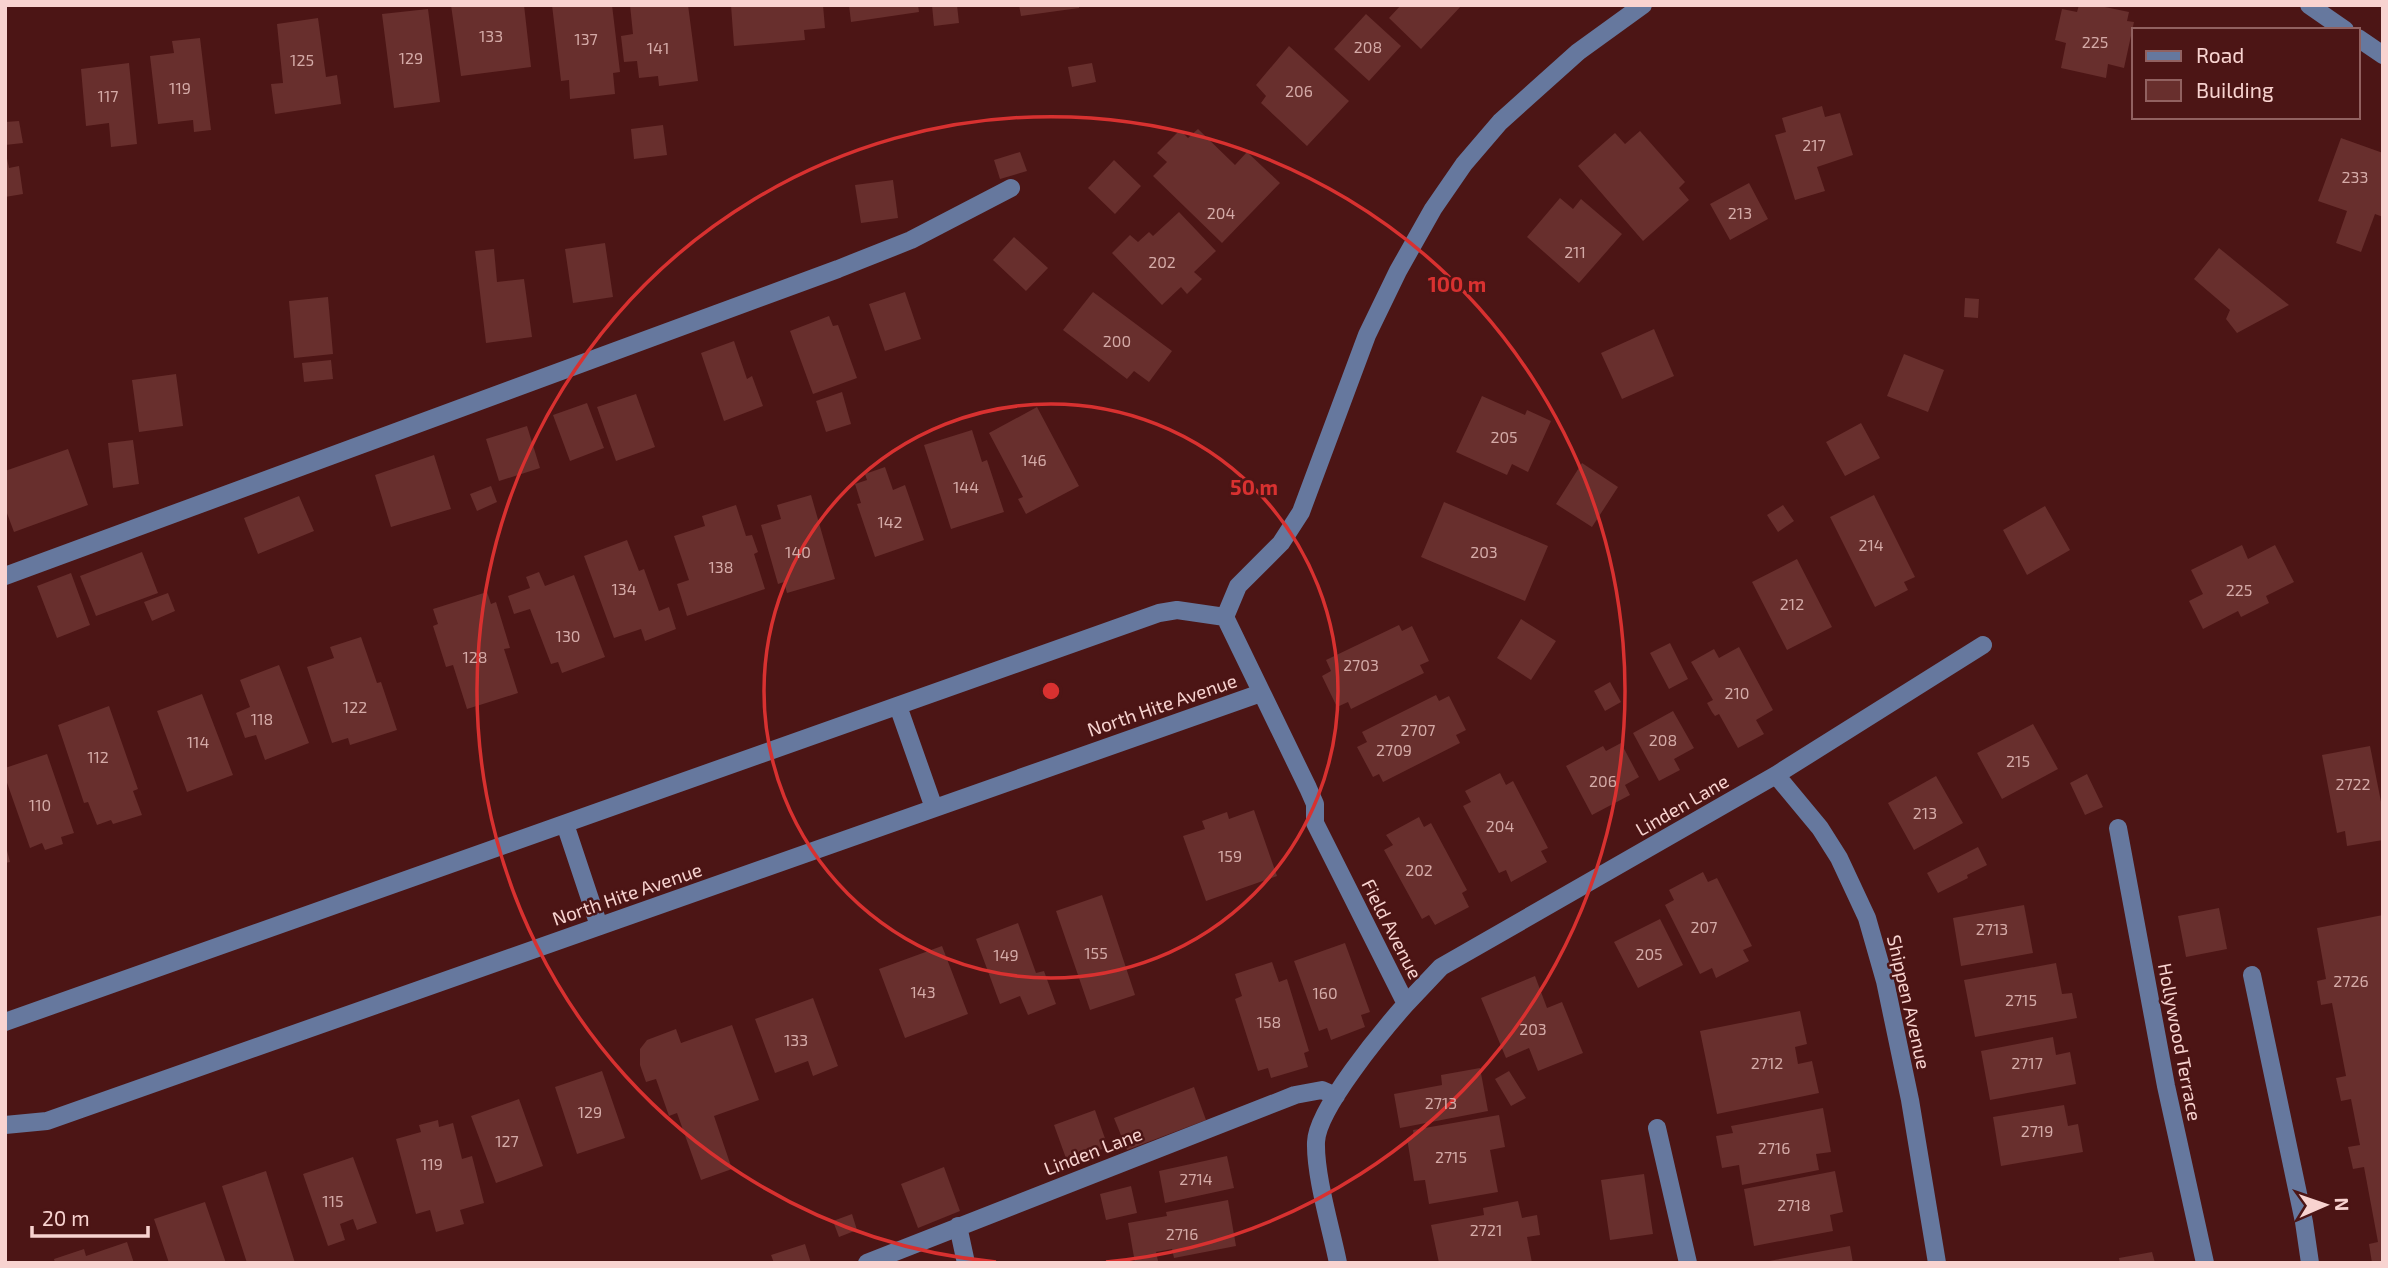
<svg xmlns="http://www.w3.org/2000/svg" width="2388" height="1268" font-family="'Exo 2',sans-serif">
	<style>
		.building { fill: #682f2d }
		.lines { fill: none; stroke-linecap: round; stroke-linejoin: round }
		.minor { stroke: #66789e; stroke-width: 18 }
		.ring { fill: none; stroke: #d83130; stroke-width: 3.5 }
		.labels { text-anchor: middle; stroke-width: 5; stroke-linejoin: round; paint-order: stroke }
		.number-label { font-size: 16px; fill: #d4aaa7 }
		.street-label { font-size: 19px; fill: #f8d3d0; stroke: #4c1515 }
		.centre { fill: #d83130; stroke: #4c1515; stroke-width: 3.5 }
		.ring-label { font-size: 21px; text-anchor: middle; font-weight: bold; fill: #d83130; stroke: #4c1515; stroke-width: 5; stroke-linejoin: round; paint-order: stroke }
	</style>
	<rect width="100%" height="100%" fill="#4c1515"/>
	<path class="building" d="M451,5H524L531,67L461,76Z
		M552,5H612L620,72L613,73L615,94L570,99L569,80L561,81Z
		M630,5H688L698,81L659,86L658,76L639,78L637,61L624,62L621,36L633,34Z
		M731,5H823L825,28L804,30L805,40L734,46Z
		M849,5H918L919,12L851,22Z
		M932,5H957L959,23L934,26Z
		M1019,5H1079V8L1021,16Z
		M1401,5H1462L1421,49L1389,18Z
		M2079,5H2095L2129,12L2127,21L2134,22L2124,68L2108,64L2106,78L2061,68L2066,43L2055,40L2062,9L2077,12Z
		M428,9L440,102L394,108L382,14Z
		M1366,14L1401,46L1369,81L1334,49Z
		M318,18L326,77L337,75L341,104L275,114L271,84L283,83L277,24Z
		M200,38L211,130L194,132L193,120L158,124L150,56L174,53L172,41Z
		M1289,46L1349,101L1307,146L1261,103L1266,96L1256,85Z
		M129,63L137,144L111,147L109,123L86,126L81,69Z
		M1092,63L1096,82L1072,87L1068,67Z
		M1822,106L1825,117L1840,113L1853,155L1817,167L1825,191L1795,200L1775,135L1786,132L1782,118Z
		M19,121L23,143L5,145V122Z
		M663,125L667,155L634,159L631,129Z
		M1198,129L1235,165L1247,152L1280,183L1222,243L1153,176L1167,162L1157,153L1180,130L1188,138Z
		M1640,131L1685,182L1679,188L1689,200L1643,241L1578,166L1615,133L1625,144Z
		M2341,138L2383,153V217L2375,214L2361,252L2336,243L2347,211L2318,201Z
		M5,149L9,168L19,166L23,194L5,197Z
		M1020,152L1027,171L1000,179L994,160Z
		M1114,160L1141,186L1115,214L1088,188Z
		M893,180L898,218L861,223L855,185Z
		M1749,183L1768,219L1730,240L1710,204Z
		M1560,198L1573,209L1581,199L1622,234L1579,283L1527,237Z
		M1179,212L1216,251L1194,272L1202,279L1187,294L1181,287L1162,305L1112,253L1130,235L1138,242L1149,232L1153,236Z
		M1014,237L1048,268L1026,291L993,260Z
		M605,243L613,297L573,303L565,249Z
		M2219,248L2289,305L2237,333L2226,319L2230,310L2194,279Z
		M494,249L497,282L524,279L532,337L486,343L475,251Z
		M905,292L921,339L885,351L869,304Z
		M1093,292L1172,351L1149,382L1134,371L1127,379L1063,330Z
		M328,297L333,354L294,358L289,301Z
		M1965,298L1979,299L1978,318L1964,317Z
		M829,316L833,326L838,325L857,378L813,394L790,331Z
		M1654,329L1674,376L1622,399L1601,353Z
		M734,341L747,379L752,376L763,406L724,421L701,353Z
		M1904,354L1944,370L1928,412L1887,396Z
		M331,360L333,379L304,382L302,363Z
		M176,374L183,426L139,432L132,380Z
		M842,392L851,424L826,432L816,401Z
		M636,394L655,447L616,461L597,407Z
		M1482,396L1525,415L1527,410L1551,421L1528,472L1512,464L1507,475L1456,452Z
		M587,403L604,448L570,461L553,415Z
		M1037,407L1079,486L1026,514L1018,499L1023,497L989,433Z
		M1861,423L1880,458L1845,476L1826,442Z
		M527,426L540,468L499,481L486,439Z
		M972,430L982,462L987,460L1004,512L951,529L924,445Z
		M133,440L139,484L113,488L108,443Z
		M68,449L88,505L14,532L5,508V471Z
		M434,455L451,509L391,527L375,475Z
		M1582,463L1618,487L1592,527L1556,504Z
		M885,467L893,490L905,485L924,540L875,557L857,504L861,503L855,484L867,480L865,474Z
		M491,486L497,502L477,511L470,494Z
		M811,495L835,579L787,593L784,582L778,584L761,525L781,519L777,505Z
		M1874,495L1915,577L1904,582L1908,590L1875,607L1830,517Z
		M299,496L314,531L258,554L244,518Z
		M1444,502L1548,546L1525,601L1421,557Z
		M736,505L746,536L752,535L758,552L754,554L765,589L687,616L677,584L689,580L674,536L705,526L702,516Z
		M1783,505L1794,521L1778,532L1767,515Z
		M2045,506L2070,550L2027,575L2003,530Z
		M627,540L639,571L644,569L659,611L669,607L676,629L645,641L641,629L614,638L584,556Z
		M2242,545L2248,559L2275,545L2294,582L2266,596L2269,603L2241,617L2238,611L2203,629L2189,601L2203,594L2191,570Z
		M142,552L158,593L96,616L80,576Z
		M1797,559L1832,627L1787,650L1752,582Z
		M539,572L545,586L574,575L605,657L562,673L558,662L551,664L530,609L514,614L508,596L530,588L526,577Z
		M71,573L90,625L57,638L37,586Z
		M487,592L491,604L496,602L510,648L504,649L518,693L467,709L453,665L446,667L433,626L438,624L433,609Z
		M168,593L175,611L152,621L144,602Z
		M1521,619L1556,641L1531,680L1497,658Z
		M1399,625L1402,631L1412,626L1429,661L1420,665L1424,673L1351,709L1348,702L1337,707L1322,676L1331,671L1326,660Z
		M361,637L377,683L381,682L397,730L350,745L348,738L332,743L307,667L334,658L330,647Z
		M1670,643L1688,679L1669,689L1650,653Z
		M1739,647L1773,710L1756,720L1764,734L1738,748L1719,714L1715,716L1712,712L1707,703L1713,700L1691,662L1714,649L1719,658Z
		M279,665L309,743L265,760L256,735L245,738L236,713L250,707L240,680Z
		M1610,682L1621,702L1605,711L1594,691Z
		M202,694L233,775L187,792L157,711Z
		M1436,695L1439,701L1449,696L1466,730L1456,735L1460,743L1383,782L1379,774L1373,777L1357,747L1367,742L1362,732Z
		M109,706L138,789L133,791L142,815L113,824L111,820L97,825L88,802L84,803L58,725Z
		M1673,711L1694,748L1674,759L1680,770L1659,781L1633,733Z
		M2033,724L2058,769L2002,799L1977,753Z
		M1621,743L1639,777L1625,785L1630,795L1592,815L1566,766L1603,746L1606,751Z
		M2370,746L2383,812V840L2347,846L2345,831L2337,833L2322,755Z
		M47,754L74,833L61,837L63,844L45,850L42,843L30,848L5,777V768Z
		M1500,773L1506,785L1513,781L1548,848L1541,851L1547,862L1511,882L1506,870L1499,873L1463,806L1471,802L1465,791Z
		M2087,774L2103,807L2085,815L2070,783Z
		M1936,776L1963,823L1914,850L1888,803Z
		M1254,810L1277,876L1206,901L1183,836L1205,829L1202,821L1227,812L1229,819Z
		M1419,817L1424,827L1431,823L1467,890L1462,893L1469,907L1435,925L1429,915L1422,919L1384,850L1393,845L1386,835Z
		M5,843L10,862L5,863Z
		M1978,847L1987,865L1967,875L1968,878L1938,893L1927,873Z
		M1703,872L1708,882L1717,878L1752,946L1743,950L1749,961L1716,978L1712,968L1700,974L1665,905L1674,900L1669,890Z
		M1102,895L1135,995L1090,1010L1056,911Z
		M2024,905L2033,953L1961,966L1953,918Z
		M2219,908L2227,949L2186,957L2178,916Z
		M2383,915V1263H2372L2369,1244L2378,1242L2364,1167L2353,1169L2348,1147L2360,1145L2351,1099L2341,1101L2336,1078L2346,1076L2332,1003L2321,1005L2317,981L2326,979L2317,928Z
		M1660,919L1683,965L1638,988L1614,942Z
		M1018,923L1036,973L1044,971L1056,1004L1028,1015L1020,996L1000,1004L976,939Z
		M1345,943L1370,1012L1361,1015L1365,1027L1331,1040L1327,1028L1319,1031L1294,961Z
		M942,946L968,1014L905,1038L879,969Z
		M1272,962L1279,982L1287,979L1309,1051L1304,1053L1308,1067L1271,1078L1268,1068L1258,1071L1235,999L1242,996L1235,974Z
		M2056,963L2062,994L2072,993L2077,1018L1975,1037L1964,980Z
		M1535,976L1547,1008L1562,1002L1583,1053L1538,1071L1529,1048L1506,1058L1481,998Z
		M813,998L838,1066L813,1076L808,1061L775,1073L755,1019Z
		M1800,1011L1807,1044L1795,1047L1798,1064L1812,1061L1819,1093L1717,1114L1700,1031Z
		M732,1025L759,1100L714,1116L732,1169L701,1180L677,1113L669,1116L656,1079L646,1082L640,1065V1049L647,1040L676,1029L681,1043Z
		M2053,1037L2056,1055L2070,1052L2076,1084L1990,1100L1981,1051Z
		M1480,1068L1488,1111L1400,1128L1394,1094L1442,1085L1441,1075Z
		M602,1071L625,1138L577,1154L555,1087Z
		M1509,1071L1526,1098L1511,1106L1495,1079Z
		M1194,1087L1206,1120L1127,1150L1114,1118Z
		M519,1099L543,1166L496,1183L471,1116Z
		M2064,1105L2068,1126L2078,1124L2083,1152L2001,1166L1993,1117Z
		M1823,1108L1831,1152L1816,1154L1819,1170L1742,1185L1739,1165L1722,1168L1716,1136L1733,1133L1731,1126Z
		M1095,1110L1108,1147L1067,1161L1054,1125Z
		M1499,1115L1505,1147L1490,1150L1498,1192L1429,1204L1425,1180L1414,1181L1407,1138L1414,1137L1413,1130Z
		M438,1120L439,1127L453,1123L462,1159L472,1156L484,1203L460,1210L464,1224L436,1232L430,1210L416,1214L396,1139L421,1132L419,1125Z
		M1227,1156L1234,1188L1165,1203L1159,1171Z
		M353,1157L377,1223L357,1230L353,1219L340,1224L345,1240L328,1246L303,1174Z
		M944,1167L960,1211L918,1228L901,1184Z
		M266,1171L295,1263H247L222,1186Z
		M1835,1171L1843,1212L1830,1215L1833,1231L1754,1246L1744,1189Z
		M1644,1174L1653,1234L1610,1240L1601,1180Z
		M1131,1186L1137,1213L1106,1220L1100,1194Z
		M1228,1200L1236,1246L1174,1258L1172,1249L1156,1252L1158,1261L1135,1263L1128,1223L1167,1216L1166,1212Z
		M1518,1201L1522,1218L1537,1215L1540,1235L1527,1237L1532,1263H1439L1431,1225L1484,1215L1483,1208Z
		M205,1202L226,1263H169L154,1219Z
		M852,1214L857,1230L839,1237L833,1221Z
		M127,1242L134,1263H55L54,1259L84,1249L86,1256Z
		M805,1244L811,1263H774L771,1255Z
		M1850,1246L1853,1263H1770L1769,1261Z
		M2152,1252L2155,1263H2120L2119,1258Z"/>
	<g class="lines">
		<path class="minor" d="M2309,5L2345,30
			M2358,38L2383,55
			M5,576L838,269L911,240L1011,188
			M898,706L934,808
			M1776,775L1820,828L1839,858L1867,918L1885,981L1910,1100L1937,1263
			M565,824L599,926
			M2118,828L2166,1086L2205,1263
			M2252,975L2304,1222L2310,1263
			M1406,1004L1441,967L1776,775L1983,645
			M5,1022L1159,613L1177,610L1225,617
			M5,1125L47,1121L1261,693
			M1657,1128L1688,1263
			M958,1226L966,1263
			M867,1263L1295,1095L1322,1090L1336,1096
			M1338,1263C1331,1228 1315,1176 1316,1142C1317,1109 1383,1030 1406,1004L1315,823V804L1308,788L1225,617L1238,586L1281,543L1301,512L1367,335L1398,271L1433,209L1464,164L1500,122L1578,52L1643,5"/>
	</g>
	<g class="ring">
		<circle cx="1051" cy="691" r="287"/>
		<path d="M996 1262A574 574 0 1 1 1106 1262"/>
	</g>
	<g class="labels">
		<g class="number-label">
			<text x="491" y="42">133</text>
			<text x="586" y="45">137</text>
			<text x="2095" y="48">225</text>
			<text x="1368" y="53">208</text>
			<text x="658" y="54">141</text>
			<text x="411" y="64">129</text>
			<text x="302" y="66">125</text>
			<text x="180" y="94">119</text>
			<text x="1299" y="97">206</text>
			<text x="108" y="102">117</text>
			<text x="1814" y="151">217</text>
			<text x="2355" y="183">233</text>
			<text x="1221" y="219">204</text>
			<text x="1740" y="219">213</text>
			<text x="1575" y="258">211</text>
			<text x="1162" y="268">202</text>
			<text x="1117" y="347">200</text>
			<text x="1504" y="443">205</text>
			<text x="1034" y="466">146</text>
			<text x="966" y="493">144</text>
			<text x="890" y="528">142</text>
			<text x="1871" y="551">214</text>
			<text x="798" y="558">140</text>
			<text x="1484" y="558">203</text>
			<text x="721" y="573">138</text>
			<text x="624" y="595">134</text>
			<text x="2239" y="596">225</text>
			<text x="1792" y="610">212</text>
			<text x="568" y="642">130</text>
			<text x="475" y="663">128</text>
			<text x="1361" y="671">2703</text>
			<text x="1737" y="699">210</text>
			<text x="355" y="713">122</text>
			<text x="262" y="725">118</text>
			<text x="1418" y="736">2707</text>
			<text x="1663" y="746">208</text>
			<text x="198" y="748">114</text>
			<text x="1394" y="756">2709</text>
			<text x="98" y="763">112</text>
			<text x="2018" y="767">215</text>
			<text x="1603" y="787">206</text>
			<text x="2353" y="790">2722</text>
			<text x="40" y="811">110</text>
			<text x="1925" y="819">213</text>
			<text x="1500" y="832">204</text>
			<text x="1230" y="862">159</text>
			<text x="1419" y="876">202</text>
			<text x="1704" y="933">207</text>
			<text x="1992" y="935">2713</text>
			<text x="1096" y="959">155</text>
			<text x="1649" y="960">205</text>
			<text x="1006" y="961">149</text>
			<text x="2351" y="987">2726</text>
			<text x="923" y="998">143</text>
			<text x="1325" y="999">160</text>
			<text x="2021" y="1006">2715</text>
			<text x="1269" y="1028">158</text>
			<text x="1533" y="1035">203</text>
			<text x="796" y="1046">133</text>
			<text x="1767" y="1069">2712</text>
			<text x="2027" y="1069">2717</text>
			<text x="1441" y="1109">2713</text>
			<text x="590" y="1118">129</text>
			<text x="2037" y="1137">2719</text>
			<text x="507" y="1147">127</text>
			<text x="1774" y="1154">2716</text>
			<text x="1451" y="1163">2715</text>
			<text x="432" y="1170">119</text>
			<text x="1196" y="1185">2714</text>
			<text x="333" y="1207">115</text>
			<text x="1794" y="1211">2718</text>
			<text x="1486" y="1236">2721</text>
			<text x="1182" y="1240">2716</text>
		</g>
		<g class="street-label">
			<text transform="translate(1162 705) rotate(-19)" y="7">North Hite Avenue</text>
			<text transform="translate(1682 805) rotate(-30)" y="7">Linden Lane</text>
			<text transform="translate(627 894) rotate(-19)" y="7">North Hite Avenue</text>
			<text transform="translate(1392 929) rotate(63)" y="7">Field Avenue</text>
			<text transform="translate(1909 1002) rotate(77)" y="7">Shippen Avenue</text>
			<text transform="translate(2180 1042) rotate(79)" y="7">Hollywood Terrace</text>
			<text transform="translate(1093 1151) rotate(-21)" y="7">Linden Lane</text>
		</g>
	</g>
	<circle cx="1051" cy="691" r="10" class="centre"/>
	<g class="ring-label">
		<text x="1457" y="292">100 m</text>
		<text x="1254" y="495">50 m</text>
	</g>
	<rect width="2388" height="1268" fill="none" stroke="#f8d3d0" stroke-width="14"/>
	<rect x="2132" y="28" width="228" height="91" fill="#4c1515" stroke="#916160" stroke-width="2"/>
	<rect x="2146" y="51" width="35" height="10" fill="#66789e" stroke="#916160" stroke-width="2"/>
	<text x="2196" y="63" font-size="21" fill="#f8d3d0">Road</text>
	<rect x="2146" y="80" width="35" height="21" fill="#682f2d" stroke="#916160" stroke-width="2"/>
	<text x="2196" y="98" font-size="21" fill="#f8d3d0">Building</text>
	<g transform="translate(2325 1205) rotate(88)" stroke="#4c1515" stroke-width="5" paint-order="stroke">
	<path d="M0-5L12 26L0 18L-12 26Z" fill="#f8d3d0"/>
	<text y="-10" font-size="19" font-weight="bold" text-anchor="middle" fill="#f8d3d0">N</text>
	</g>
	<path d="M32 1226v10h116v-10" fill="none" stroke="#f8d3d0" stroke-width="3.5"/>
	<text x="42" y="1226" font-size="21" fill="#f8d3d0" stroke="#4c1515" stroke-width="5" paint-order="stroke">20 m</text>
</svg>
